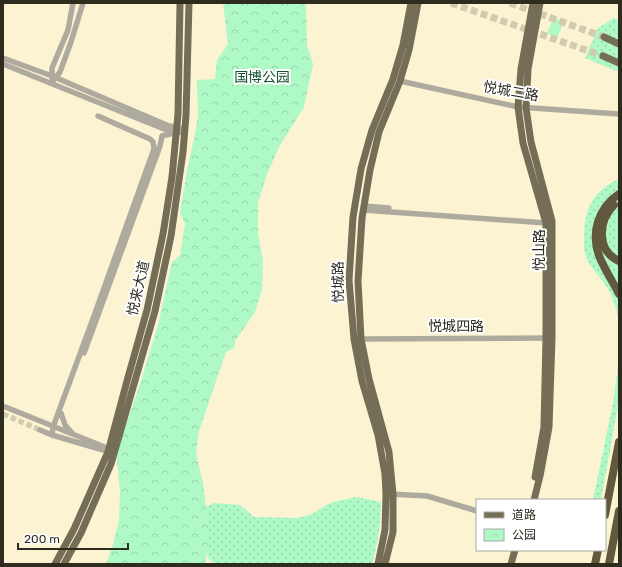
<svg xmlns="http://www.w3.org/2000/svg" width="622" height="567" font-family="Rubik,'Noto Sans SC',sans-serif">
	<style>
		.grass { fill: url(#grass-dots) }
		.park { fill: url(#park-crowns) }
		.garden { fill: #aef9c6 }
		.lines { fill: none; stroke-linecap: round; stroke-linejoin: round }
		.minor-tunnel { stroke: #d3cbaf; stroke-width: 5.5; stroke-dasharray: 5.5 3; stroke-linecap: butt }
		.major-tunnel { stroke: #d3cbaf; stroke-width: 7; stroke-dasharray: 7 3.5; stroke-linecap: butt }
		.minor { stroke: #aeaa9d; stroke-width: 5.5 }
		.major { stroke: #756e57; stroke-width: 7 }
		.highway { stroke: #61583e; stroke-width: 8 }
		.labels { text-anchor: middle; stroke-width: 4; stroke-linejoin: round; paint-order: stroke }
		.park-label { font-size: 14px; fill: #155330; stroke: #fff }
		.street-label { font-size: 14px; fill: #2e2b1f; stroke: #fff }
	</style>
	<defs>
		<pattern id="grass-dots" width="8" height="8" patternUnits="userSpaceOnUse"><rect width="8" height="8" fill="#aef9c6"/><path d="M2 2h.1M6 6h.1" fill="none" stroke="#96d6aa" stroke-width="1.8" stroke-linecap="round"/></pattern>
		<pattern id="park-crowns" width="20" height="18" patternUnits="userSpaceOnUse"><rect width="20" height="18" fill="#aef9c6"/><path d="M2 6a3 3 0 1 1 6 0M12 15a3 3 0 1 1 6 0" fill="none" stroke="#96d6aa"/></pattern>
	</defs>
	<rect width="100%" height="100%" fill="#fcf3d3"/>
	<path class="grass" d="M614,18L619,20V72L585,58L598,28Z
		M619,179V322C616,307 612,293 603,282C598,274 591,268 587,259C583,251 584,244 584,235C585,208 593,191 619,179Z
		M619,360V400L601,500H593L613,403Z
		M357,497L381,502C381,523 378,543 372,564H214L207,557L208,525L206,507L214,503L240,505L254,517L297,518L312,514L328,504L337,501Z"/>
	<path class="park" d="M223,3H306L307,45L313,64L304,107L279,147L267,174L258,203V233L263,262L262,289L255,312L235,341L234,348L226,352L199,431L196,454L203,483L208,525V543L205,564H106L113,544L119,520L120,490L116,453L140,384L158,325L172,262L180,255L185,224L180,213L187,171L195,134L198,116L197,80L215,79L217,60L228,44Z"/>
	<path class="garden" d="M554,17L564,22L557,38L547,33Z"/>
	<g class="lines">
		<path class="minor-tunnel" d="M3,414L40,430"/>
		<path class="major-tunnel" d="M451,3L603,56
			M510,3L604,37"/>
		<path class="minor" d="M3,58L52,76L169,126L177,127L185,131L177,133L169,131L3,64
			M52,78V68L68,30L73,3
			M53,81L60,72L71,42L83,3
			M400,81L518,107L619,114
			M364,206L389,208
			M363,210L546,223
			M361,339L549,338
			M84,353L160,146L162,136L174,133
			M3,406L112,450
			M61,413L65,425L73,434
			M40,430L52,435L110,452
			M52,435L53,427L94,316L154,149L153,142L150,139L98,116
			M390,494L427,496L477,511"/>
		<path class="major" d="M533,3L521,69L518,107L523,143L546,223V338L544,427L535,477
			M604,37L619,44
			M603,56L619,63
			M534,500L540,476L549,427L552,338V221L531,142L526,108L528,69L540,3
			M55,564L74,529L108,452L127,381L147,310L163,234L172,177L178,114L180,3
			M64,564L81,533L111,464L155,311L171,236L183,152L186,115L189,3
			M378,564L385,530L386,494L385,474L378,435L362,381L354,339L349,280L353,217L361,169L372,130L393,79L403,45L411,3
			M385,564L393,532V494L389,452L369,379L361,339L358,281L362,218L370,170L379,132L400,81L409,50L418,3
			M511,564L515,550"/>
		<path class="highway" d="M619,194C598,208 590,234 600,258C605,270 613,282 619,294
			M614,205C598,221 596,251 619,261
			M605,515L619,442
			M595,564L598,550
			M609,564L619,511"/>
	</g>
	<g class="labels">
		<g class="park-label">
			<text x="262" y="82">国博公园</text>
		</g>
		<g class="street-label">
			<text transform="translate(511 91) rotate(10)" y="5">悦城二路</text>
			<text transform="translate(539 250) rotate(-90)" y="5">悦山路</text>
			<text transform="translate(338 282) rotate(-91)" y="5">悦城路</text>
			<text transform="translate(138 288) rotate(-77)" y="5">悦来大道</text>
			<text x="456" y="331">悦城四路</text>
		</g>
	</g>
	<rect width="622" height="567" fill="none" stroke="#2e2b1f" stroke-width="8"/>
	<rect x="476" y="499" width="130" height="52" fill="#ffffff" stroke="#abaaa5"/>
	<rect x="484" y="512" width="20" height="6" fill="#756e57" stroke="#abaaa5"/>
	<text x="512" y="519" font-size="12" fill="#2e2b1f">道路</text>
	<rect x="484" y="529" width="20" height="12" fill="url(#park-crowns)" stroke="#abaaa5"/>
	<text x="512" y="539" font-size="12" fill="#2e2b1f">公园</text>
	<path d="M18 543v6h110v-6" fill="none" stroke="#2e2b1f" stroke-width="2"/>
	<text x="24" y="543" font-size="12" fill="#2e2b1f" stroke="#ffffff" stroke-width="3" paint-order="stroke">200 m</text>
</svg>
